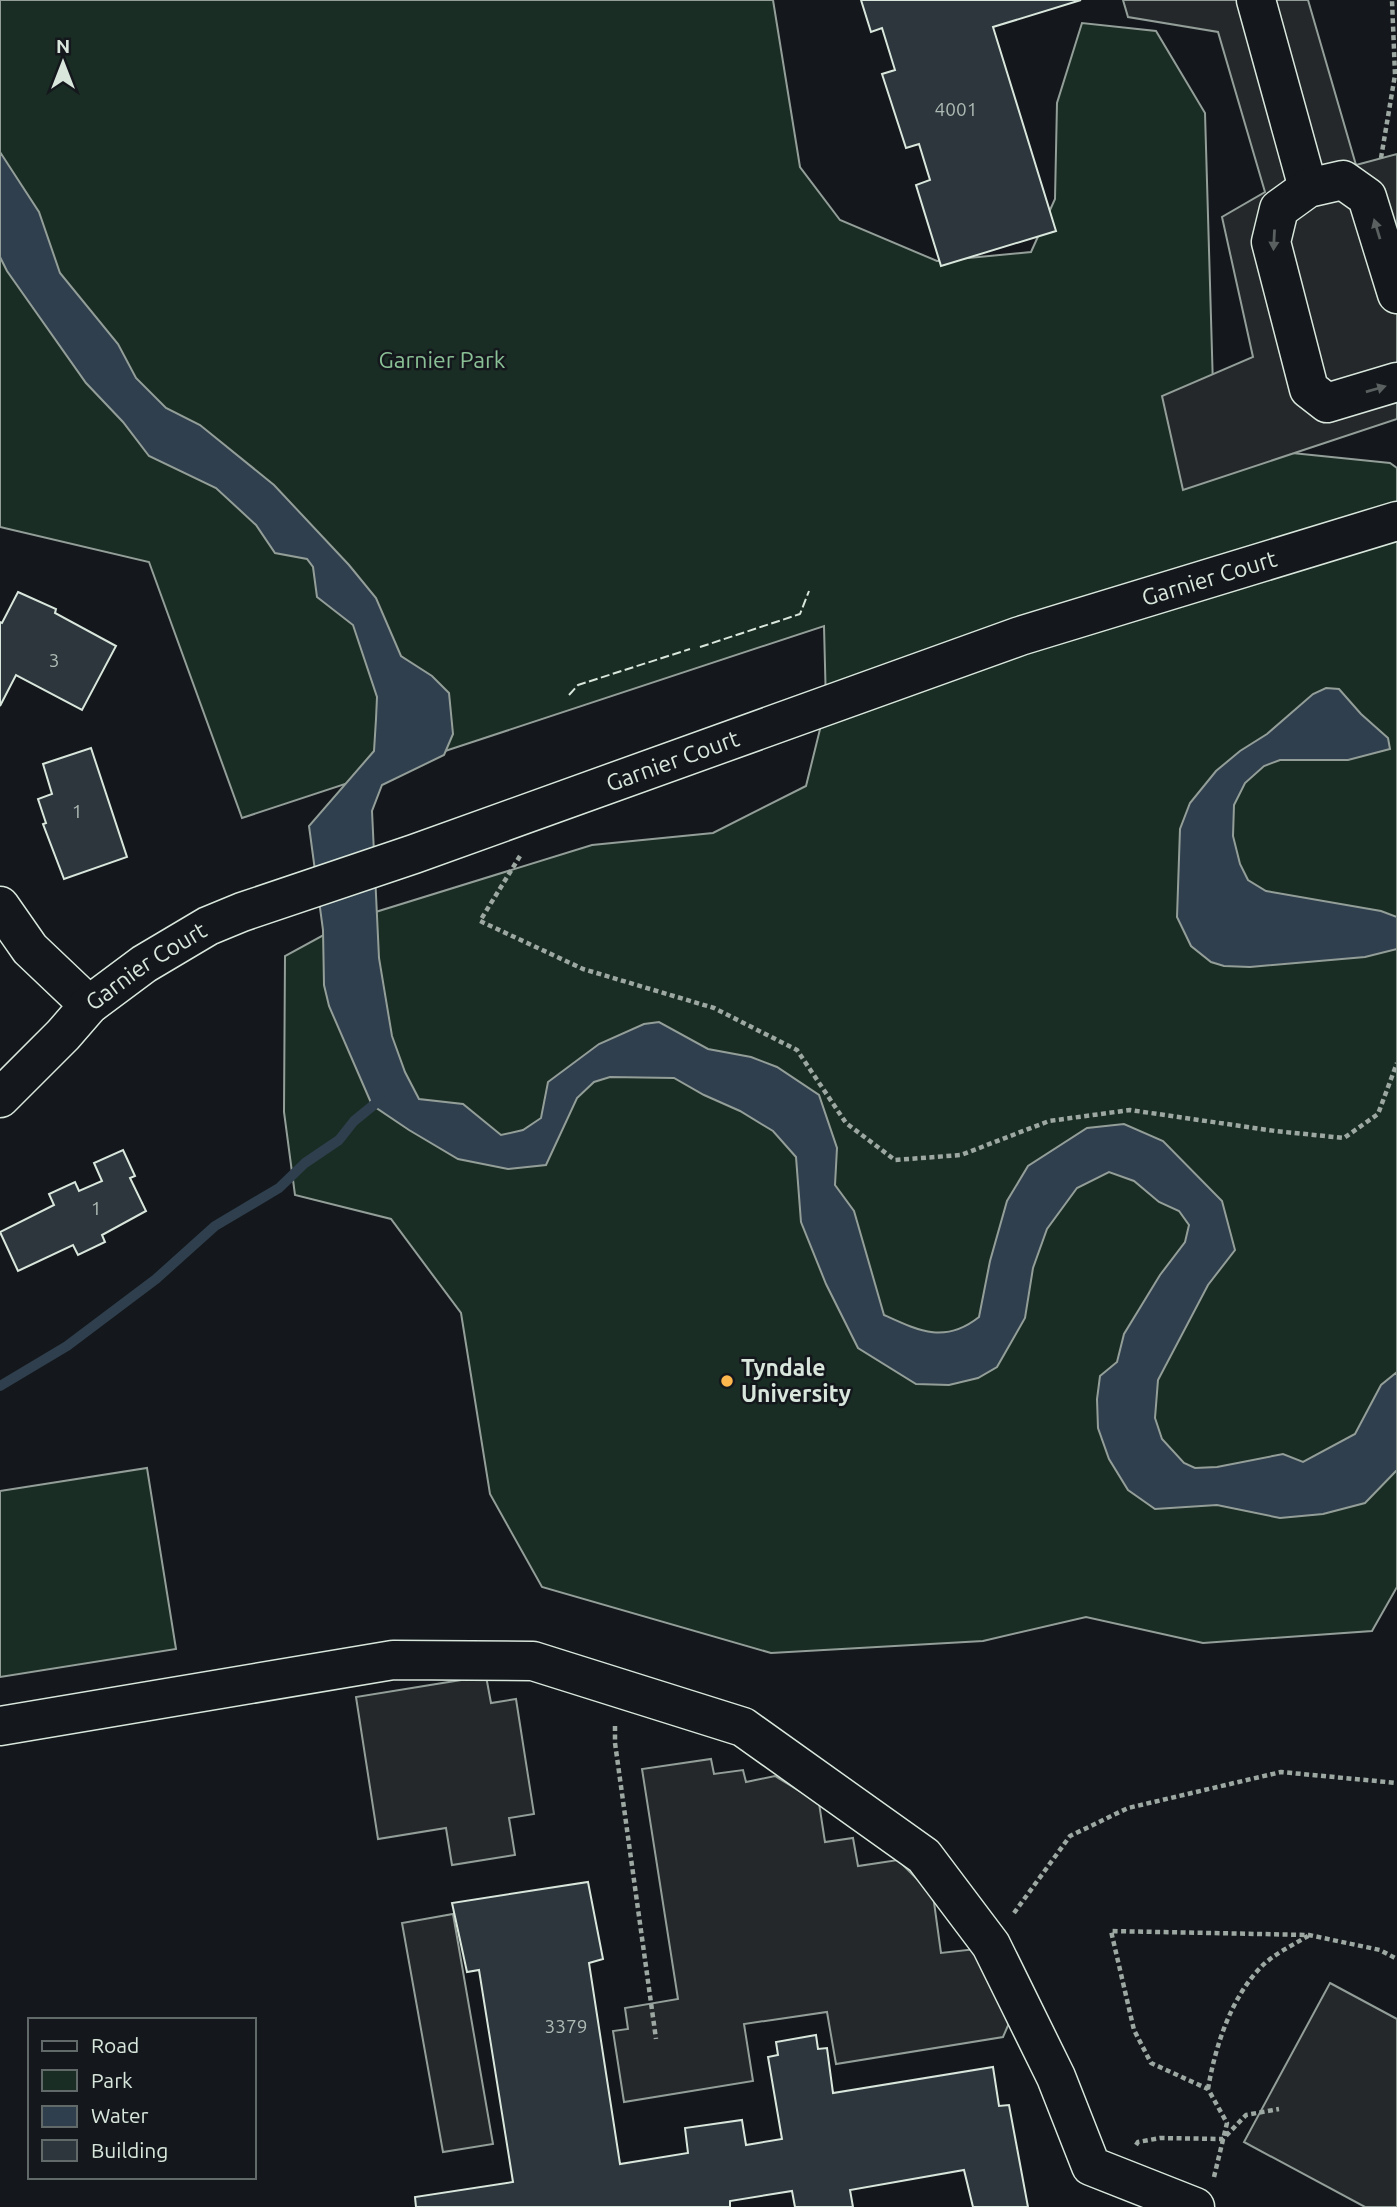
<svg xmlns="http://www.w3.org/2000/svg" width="1397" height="2207" font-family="Ubuntu,sans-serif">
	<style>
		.green { fill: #1a2d24; stroke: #939e99; stroke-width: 2 }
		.parking { fill: #24282b; stroke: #939e99; stroke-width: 2 }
		.water { fill: #2f3f4d; stroke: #939e99; stroke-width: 2 }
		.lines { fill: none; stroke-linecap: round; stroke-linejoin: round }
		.stream { stroke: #2f3f4d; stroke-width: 10 }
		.building { fill: #2c363c; stroke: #d8e6dc; stroke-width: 2 }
		.minor-casing { stroke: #d8e6dc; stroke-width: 41 }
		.path { stroke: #9da8a2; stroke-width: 4.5; stroke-dasharray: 5 3.5; stroke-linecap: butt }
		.minor { stroke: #14181c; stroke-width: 38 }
		.fence { stroke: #d8e6dc; stroke-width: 2; stroke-dasharray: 9 3.5; stroke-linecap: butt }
		.oneway { fill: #59605f }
		.poi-dot { fill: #ffb74d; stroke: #14181c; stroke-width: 2.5 }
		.labels { text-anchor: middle; stroke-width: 5; stroke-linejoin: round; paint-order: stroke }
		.number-label { font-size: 19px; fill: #adbab4 }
		.park-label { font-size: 23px; fill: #8ac095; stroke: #14181c }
		.street-label { font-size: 23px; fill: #d8e6dc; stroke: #14181c }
		.poi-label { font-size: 23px; font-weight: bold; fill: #d8e6dc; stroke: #14181c; text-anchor: start }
	</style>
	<rect width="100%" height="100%" fill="#14181c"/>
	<path class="green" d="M0,0H773L800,167L840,220L937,261L1031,252L1055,199L1057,103L1082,23L1156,31L1205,113L1214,421L1234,447L1390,463L1397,468V1587L1372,1631L1203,1643L1086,1617L983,1641L771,1653L542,1587L490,1494L461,1313L391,1219L295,1195L284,1112L285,956L353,919L592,845L713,833L806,786L826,705L824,626L242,818L149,562L0,527Z
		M147,1468L176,1649L0,1677V1491Z"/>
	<path class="parking" d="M1123,0H1308L1356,165L1397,154V419L1183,490L1162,396L1253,357L1222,217L1265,192L1218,32L1128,17Z
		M486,1676L491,1703L516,1699L534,1814L509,1818L515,1855L452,1865L446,1828L378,1839L356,1697Z
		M711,1759L714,1774L743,1770L746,1782L775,1776L819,1803L825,1842L853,1838L858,1866L898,1860L933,1895L941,1953L976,1949L1016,2007L1003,2037L836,2064L827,2012L744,2024L753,2081L624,2102L613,2031L628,2029L625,2008L678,1999L642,1769Z
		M453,1914L493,2144L443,2152L402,1923Z
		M1330,1983L1397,2019V2207H1365L1244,2142Z"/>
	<path class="water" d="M0,152L39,212L60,273L118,344L136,378L166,408L200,425L274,485L349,565L376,598L401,656L432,676L449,693L453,734L444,755L382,785L372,811L379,958L392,1036L405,1072L419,1099L463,1104L501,1135L523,1130L541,1118L548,1082L599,1044L644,1024L659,1022L708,1049L751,1057L777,1067L819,1095L837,1148L835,1185L854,1211L884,1315C919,1331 945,1344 979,1317L990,1261L1007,1201L1028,1166L1087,1128L1124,1124L1163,1141L1222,1201L1235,1250L1208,1285L1158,1380L1155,1418L1162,1439L1184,1463L1195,1468L1217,1467L1283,1454L1303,1462L1355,1434L1381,1385L1397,1372V1470L1365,1503L1323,1514L1280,1518L1217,1505L1155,1509L1128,1490L1109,1459L1098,1428L1097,1399L1100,1376L1117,1362L1124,1334L1160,1275L1185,1242L1189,1225L1179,1211L1159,1202L1134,1181L1109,1172L1077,1188L1047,1229L1033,1268L1025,1318L997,1367L978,1378L949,1385L916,1384L858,1348L826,1284L801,1222L796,1157L773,1131L740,1111L704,1095L674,1078L610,1077L594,1082L577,1098L546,1165L508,1169L458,1159L409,1130L372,1105L329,1006L324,985L323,930L309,826L374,751L376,719L377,697L353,625L317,597L313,567L307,559L275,553L256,525L216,488L149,456L123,422L86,383L7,271L0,257Z
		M1326,688L1339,689L1361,714L1388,738L1390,749L1348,760H1280L1264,766L1245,783L1234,805L1233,836L1240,864L1248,880L1266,891L1381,911L1397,917V949L1365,957L1250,967L1224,966L1211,962L1191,946L1177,917L1180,829L1190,803L1216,771L1240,751L1267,734L1313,694Z"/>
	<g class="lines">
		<path class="stream" d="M0,1386L67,1346L156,1279L215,1226L279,1188L305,1163L339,1140L354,1121L381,1099"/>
	</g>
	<path class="building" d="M861,0H1081L993,27L1056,231L941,266L916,185L930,180L919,144L906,148L882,74L895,70L882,28L871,32Z
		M18,592L56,609L55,613L116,646L82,710L16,675L0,706V622L2,623Z
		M91,748L127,857L64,879L43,824L46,823L38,799L52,794L43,764Z
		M123,1150L135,1176L130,1178L146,1211L102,1235L105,1242L78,1255L73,1245L18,1271L0,1232L54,1205L49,1194L75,1182L79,1191L102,1181L94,1163Z
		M588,1882L603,1959L589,1963L620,2164L688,2153L685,2128L742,2120L746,2145L782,2139L768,2057L778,2055L776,2042L816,2035L818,2049L827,2048L833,2093L993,2067L999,2106L1009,2105L1028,2207H973L964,2170L850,2190L853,2207H795L792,2191L730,2201V2207H416L415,2197L513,2182L479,1970L467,1972L452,1903Z"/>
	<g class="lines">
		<defs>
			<g id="minor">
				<path d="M1256,0L1308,188"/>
				<path d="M1397,294L1367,197L1343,180L1308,188L1279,209L1271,242L1309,389L1327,403L1397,382"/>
				<path d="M0,906L30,949L89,1005"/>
				<path id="s1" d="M0,1098L63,1035L89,1005L144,964L208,926L242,912L414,854L1020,636L1397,521"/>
				<path d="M0,1726L393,1660L533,1661L743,1727L924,1856L991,1945L1056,2077L1091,2166L1195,2207"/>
			</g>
		</defs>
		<use href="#minor" class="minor-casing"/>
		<path class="path" d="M1381,158L1395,75L1392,0
			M520,856L480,921L583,969L714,1008L797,1050L846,1123L895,1160L961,1155L1049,1121L1130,1110L1275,1131L1344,1138L1378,1114L1397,1063
			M615,1726V1743L656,2039
			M1014,1913L1070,1836L1128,1808L1281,1772L1397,1783
			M1208,2089C1215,2047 1231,1997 1262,1966C1274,1954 1293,1945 1308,1936
			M1136,2145L1138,2142L1160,2138L1223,2139L1246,2115L1279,2109
			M1214,2177L1227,2123L1208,2089L1151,2063L1134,2030L1111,1931L1309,1935L1380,1950L1397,1959"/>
		<use href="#minor" class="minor"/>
		<path class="fence" d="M700,647L800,614L809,591
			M569,695L578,685L690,649"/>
	</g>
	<defs><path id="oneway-solid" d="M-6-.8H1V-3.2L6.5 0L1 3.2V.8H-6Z" transform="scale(1.75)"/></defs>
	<g class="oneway">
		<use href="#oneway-solid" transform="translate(1377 229) rotate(-107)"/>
		<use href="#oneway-solid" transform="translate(1274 240) rotate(93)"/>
		<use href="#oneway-solid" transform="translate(1376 389) rotate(-16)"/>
	</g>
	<circle class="poi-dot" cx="727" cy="1381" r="7"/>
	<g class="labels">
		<g class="number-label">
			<text x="956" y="116">4001</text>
			<text x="54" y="667">3</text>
			<text x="77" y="818">1</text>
			<text x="96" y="1215">1</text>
			<text x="566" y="2033">3379</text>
		</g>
		<g class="park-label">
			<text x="442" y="368">Garnier Park</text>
		</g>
		<g class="street-label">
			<text dy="8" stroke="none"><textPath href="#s1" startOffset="1332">Garnier Court</textPath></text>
			<text dy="8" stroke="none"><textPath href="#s1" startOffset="765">Garnier Court</textPath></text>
			<text dy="8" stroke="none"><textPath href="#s1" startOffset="198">Garnier Court</textPath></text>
		</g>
		<g class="poi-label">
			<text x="741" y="1376">Tyndale<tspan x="741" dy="26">University</tspan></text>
		</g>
	</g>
	<rect x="28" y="2018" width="228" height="161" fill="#14181c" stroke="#626a69" stroke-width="2"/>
	<rect x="42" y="2041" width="35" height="10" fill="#14181c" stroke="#626a69" stroke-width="2"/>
	<text x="91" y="2053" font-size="21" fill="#d8e6dc">Road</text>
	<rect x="42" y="2070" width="35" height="21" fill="#1a2d24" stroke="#626a69" stroke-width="2"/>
	<text x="91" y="2088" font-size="21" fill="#d8e6dc">Park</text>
	<rect x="42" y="2106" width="35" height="21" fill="#2f3f4d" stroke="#626a69" stroke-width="2"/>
	<text x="91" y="2123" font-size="21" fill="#d8e6dc">Water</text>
	<rect x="42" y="2140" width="35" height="21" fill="#2c363c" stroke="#626a69" stroke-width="2"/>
	<text x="91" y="2158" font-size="21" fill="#d8e6dc">Building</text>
	<g transform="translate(63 63)" stroke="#14181c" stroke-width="5" paint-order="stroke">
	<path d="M0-5L12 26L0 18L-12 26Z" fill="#d8e6dc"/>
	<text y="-10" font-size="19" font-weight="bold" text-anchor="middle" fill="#d8e6dc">N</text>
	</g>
</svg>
